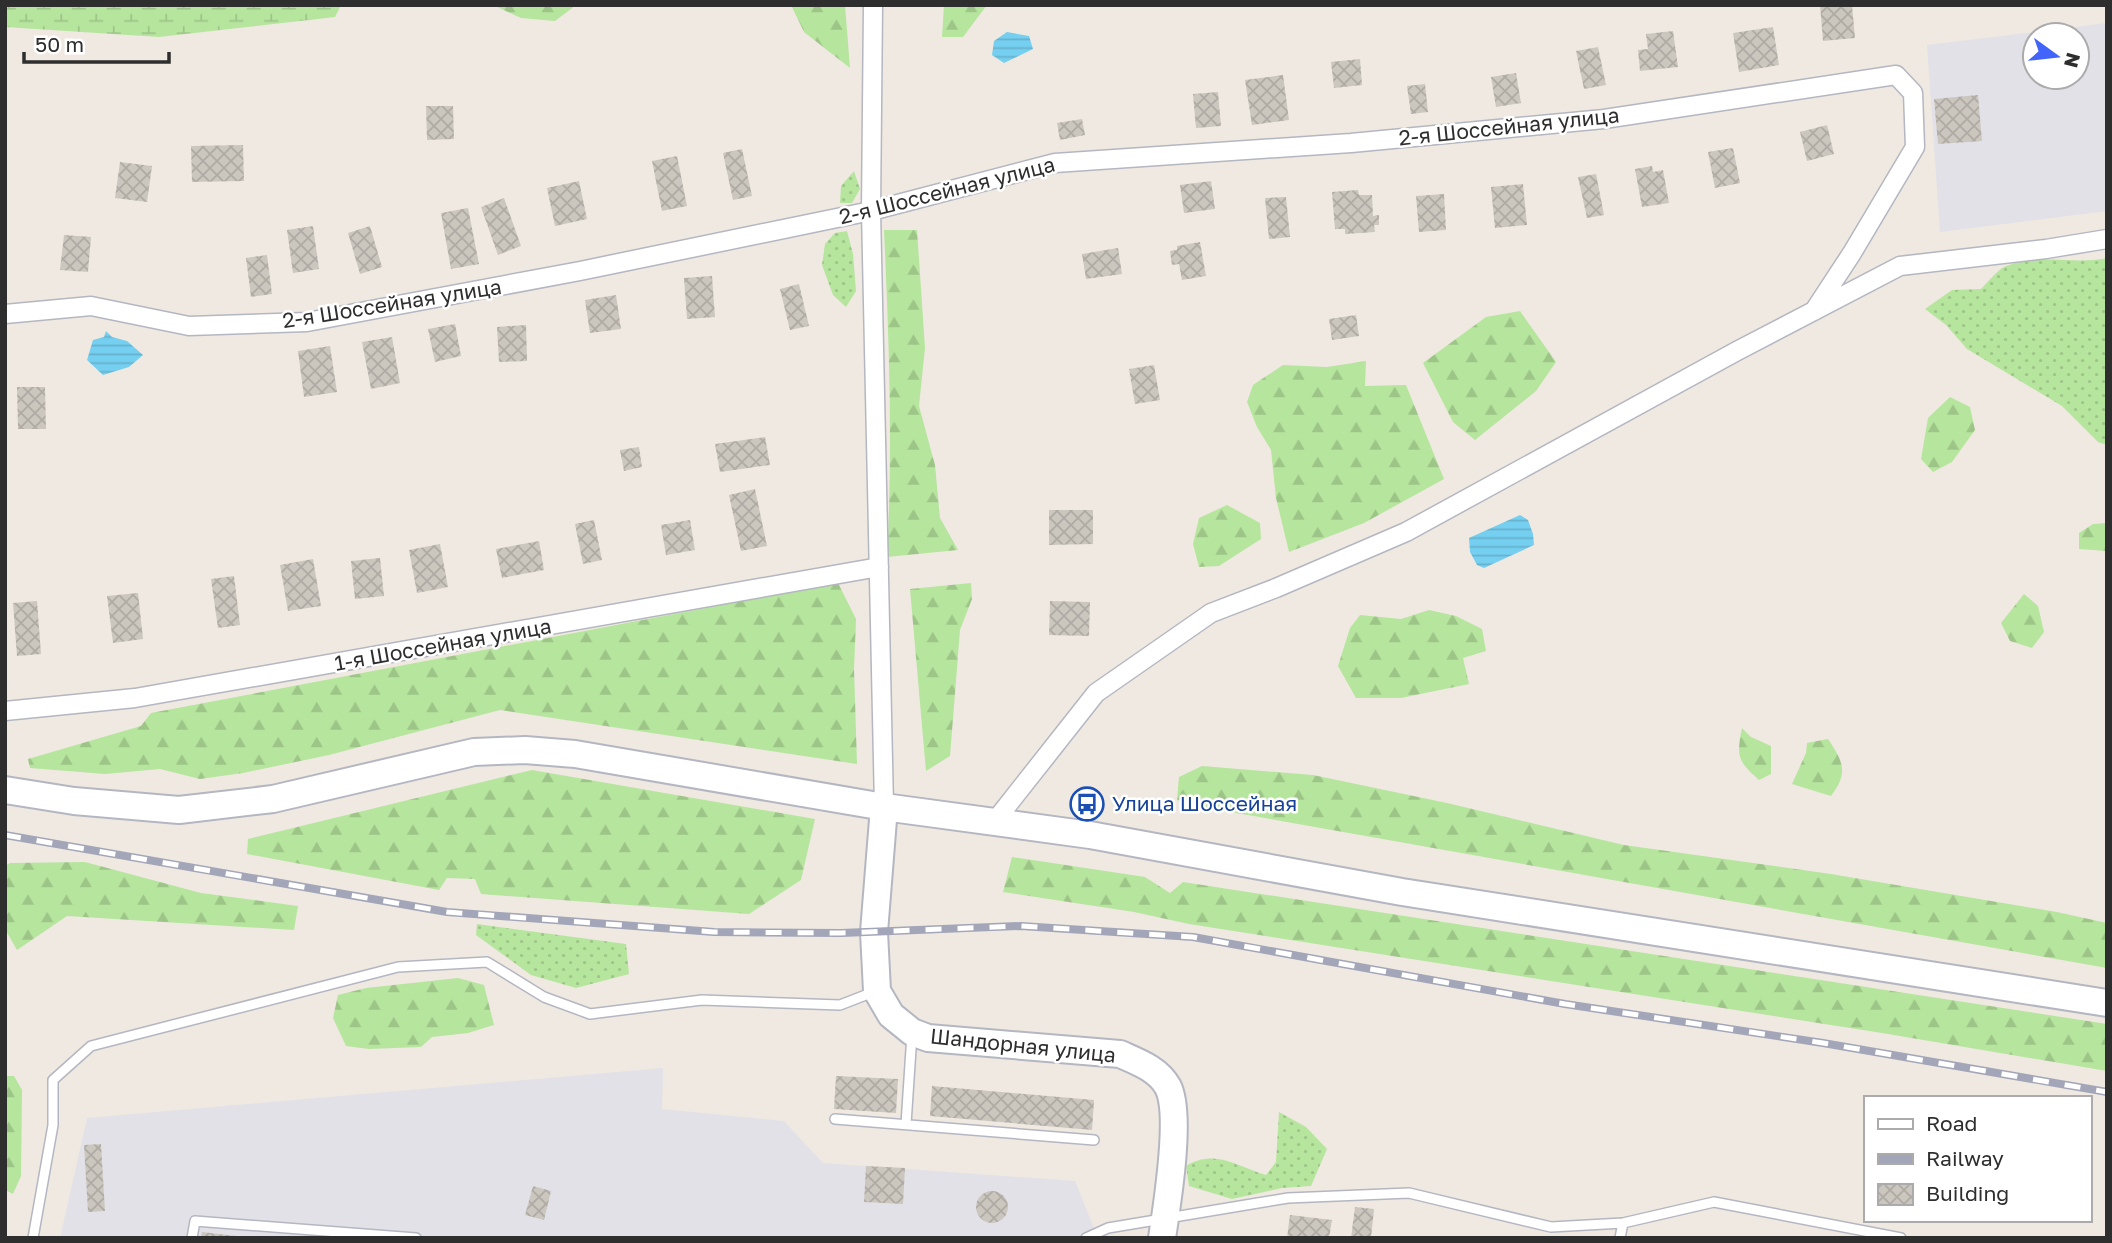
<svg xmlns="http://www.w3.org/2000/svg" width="2112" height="1243" font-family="'Golos Text',sans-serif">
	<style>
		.industrial { fill: #e3e1e8; fill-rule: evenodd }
		.grass { fill: url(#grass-dots) }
		.forest { fill: url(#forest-firs) }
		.wetland { fill: url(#wetland-marsh) }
		.water { fill: url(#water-rules) }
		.building { fill: url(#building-cross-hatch) }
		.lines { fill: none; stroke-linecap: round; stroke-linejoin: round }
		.lane-casing { stroke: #b4b7c1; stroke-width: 12 }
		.street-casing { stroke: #b4b7c1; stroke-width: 21 }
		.secondary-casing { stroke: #b4b7c1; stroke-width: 30 }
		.lane { stroke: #fff; stroke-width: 9 }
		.street { stroke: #fff; stroke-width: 18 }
		.secondary { stroke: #fff; stroke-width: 26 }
		.rail-casing { stroke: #a3a6b8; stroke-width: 8 }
		.rail { stroke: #fff; stroke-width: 5; stroke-dasharray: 16; stroke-linecap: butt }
		.labels { text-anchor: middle; stroke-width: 5; stroke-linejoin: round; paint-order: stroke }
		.street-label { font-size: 21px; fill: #2e2e2e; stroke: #fff }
		.transit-label { font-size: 21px; fill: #164399; stroke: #fff; text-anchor: start }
	</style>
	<defs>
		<pattern id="grass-dots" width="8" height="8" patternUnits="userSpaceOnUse" patternTransform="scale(1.75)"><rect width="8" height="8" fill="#b6e59e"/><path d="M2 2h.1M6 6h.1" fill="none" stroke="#9dc588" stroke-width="1.8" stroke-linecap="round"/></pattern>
		<pattern id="forest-firs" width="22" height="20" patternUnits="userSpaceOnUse" patternTransform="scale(1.75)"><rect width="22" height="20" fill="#b6e59e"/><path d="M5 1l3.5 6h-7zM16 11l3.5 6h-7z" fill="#9dc588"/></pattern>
		<pattern id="wetland-marsh" width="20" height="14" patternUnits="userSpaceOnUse" patternTransform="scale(1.75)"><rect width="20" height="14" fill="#b6e59e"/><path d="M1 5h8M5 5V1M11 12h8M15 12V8" fill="none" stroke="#9dc588"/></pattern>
		<pattern id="water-rules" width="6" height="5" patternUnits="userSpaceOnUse" patternTransform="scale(1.75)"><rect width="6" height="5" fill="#75cff0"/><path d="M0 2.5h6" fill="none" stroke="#66b2ce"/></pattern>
		<pattern id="building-cross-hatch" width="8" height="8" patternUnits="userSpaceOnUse" patternTransform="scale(1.75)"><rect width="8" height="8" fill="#cbc7bf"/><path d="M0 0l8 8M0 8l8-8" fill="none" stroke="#afaba4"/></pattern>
	</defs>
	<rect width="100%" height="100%" fill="#efe9e1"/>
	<path class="industrial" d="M2107,23V211L1940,232L1927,45ZM2035,35H2077V77H2035Z
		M663,1068L662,1109L784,1121L823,1163L1075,1181L1098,1238H60L87,1118Z"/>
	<path class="grass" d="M854,171L860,189L852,203H840L841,186Z
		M847,231L853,254L856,291L846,307L833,295L822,265L825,244L835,233Z
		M2107,258V445L2098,442L2062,406L1967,349L1946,325L1925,309L1952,290L1981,289C1988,282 1997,270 2006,266C2038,253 2074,265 2107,258Z
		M477,924L626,944L629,974L576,988L531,975L476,935Z
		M1279,1112L1306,1127L1327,1149L1311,1186L1282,1188L1232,1199L1189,1186L1186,1166C1215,1148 1238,1167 1266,1175L1276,1162Z"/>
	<path class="forest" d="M493,5H576L555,21L521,18Z
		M791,5H845L850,68L804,32Z
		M944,5H987L963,37H942Z
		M884,230H917L925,348L919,406L935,465L940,518L958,550L887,557C893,448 889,339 884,230Z
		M1520,311L1556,362L1536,391L1475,440L1453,422L1423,363L1486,317Z
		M1366,361L1365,386L1406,385L1444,479L1364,523L1289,552L1276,498L1271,450L1257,427L1247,402L1253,385L1283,365L1327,367Z
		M1950,397L1970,407L1975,430L1952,462L1933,472L1921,459L1928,418Z
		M1227,505L1260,523L1261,539L1219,566L1199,567L1193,544L1199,518Z
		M2107,523V551L2079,549V533L2093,524Z
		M838,583L856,619L854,669L857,764L500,710L329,755L243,773L200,779L160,769L105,774L30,768L28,759L141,726L151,713Z
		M971,583L972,599L960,630L950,756L926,771L910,589Z
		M2024,594L2038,606L2044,632L2032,648L2010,641L2001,623Z
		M1429,610L1456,616L1482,629L1486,651L1463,658L1469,684L1401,698H1356L1338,666L1350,628L1360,615L1401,619Z
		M1742,728L1751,737L1771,746V774L1759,780C1738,761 1736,757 1742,728Z
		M1828,739C1843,761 1849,773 1831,796L1792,784L1806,753L1807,743Z
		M1202,766L1313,775L1447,803L1624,845L1831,874L2057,912L2107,923V968L1192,805L1177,800L1179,777Z
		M532,770L815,819L801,880L749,914L481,894L475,879L447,878L439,890L247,854L248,839Z
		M1012,857L1145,877L1170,893L1183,882L2107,1024V1071L1882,1033L1189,924L1134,912L1003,892Z
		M85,862L201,893L298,906L294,930L67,916L17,950L5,929V866L10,863Z
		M458,978L484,985L494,1025L468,1033L432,1037L421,1047L369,1049L346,1046L333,1018L338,995L366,988Z
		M5,1076H14L22,1090L21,1176L13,1194L5,1190Z"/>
	<path class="wetland" d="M5,5H341L335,17L159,37L5,27Z"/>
	<path class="water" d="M1007,32L1029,36L1033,49L1004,63L992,55L994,41Z
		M106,331L112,337L127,341L143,355L129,367L103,375L87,360L93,340L104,337Z
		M1520,515L1528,520L1533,534L1534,545L1484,568L1477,565L1470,552L1469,538Z"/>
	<path class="building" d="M1820,5H1852L1855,38L1823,41Z
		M1773,27L1779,65L1739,72L1733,33Z
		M1673,31L1678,67L1640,71L1638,50L1648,49L1646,34Z
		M1598,47L1606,85L1584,89L1576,51Z
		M1360,59L1362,85L1334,88L1331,62Z
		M1516,73L1521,103L1496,107L1491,77Z
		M1283,75L1289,120L1252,125L1245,80Z
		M1425,84L1428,112L1411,114L1407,86Z
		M1218,92L1221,126L1196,128L1193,94Z
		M1978,95L1982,141L1938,144L1934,99Z
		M426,106H453L454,139L427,140Z
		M1082,119L1085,135L1060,140L1057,123Z
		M1827,125L1834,154L1807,161L1800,132Z
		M243,145L244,181L192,182L191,146Z
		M1733,148L1740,183L1715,188L1708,152Z
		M742,149L752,196L733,200L723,153Z
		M677,156L687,206L662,211L652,161Z
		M120,162L152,166L147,202L115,198Z
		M1652,166L1653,172L1663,170L1669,203L1642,207L1635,169Z
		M1596,174L1604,215L1587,218L1578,177Z
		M579,181L587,219L555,226L547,188Z
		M1211,181L1215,209L1184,213L1180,185Z
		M1523,184L1527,225L1495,228L1491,187Z
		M1358,190L1359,195H1372L1373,216L1379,215V225H1374L1375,232L1345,234V229H1335L1332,192Z
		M1444,194L1446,230L1419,232L1416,196Z
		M1286,197L1290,237L1269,239L1265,198Z
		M504,198L521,246L498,255L481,207Z
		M468,208L479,264L451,269L441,213Z
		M313,226L319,269L293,273L287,230Z
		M370,226L382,267L360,274L348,233Z
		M64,235L91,237L88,272L60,270Z
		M1200,242L1206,276L1182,280L1179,264L1172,265L1170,251L1177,250V246Z
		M1118,248L1122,274L1086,279L1082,254Z
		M267,255L272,294L251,297L246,258Z
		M712,276L715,317L687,319L684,278Z
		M799,284L809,326L790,330L780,289Z
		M616,295L621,329L590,333L585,300Z
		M1356,315L1359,336L1332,340L1329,319Z
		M455,324L461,356L435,362L428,329Z
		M526,325L527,361L499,362L497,327Z
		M392,337L400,383L371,389L362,342Z
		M330,346L337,392L304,397L298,351Z
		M1154,365L1160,400L1135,404L1129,369Z
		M17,387H45L46,429H18Z
		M765,437L770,465L720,472L715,444Z
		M639,447L642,467L624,471L620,450Z
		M755,489L767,546L741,551L729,495Z
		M1049,510H1093V544L1049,545Z
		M594,520L602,560L583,564L575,524Z
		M690,520L695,550L666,555L661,525Z
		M539,541L544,570L502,578L496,549Z
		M440,544L448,587L417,593L409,550Z
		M380,558L384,596L355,599L351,561Z
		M313,559L321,606L288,611L280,565Z
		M234,576L240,625L218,628L211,579Z
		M138,593L143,639L113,643L107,596Z
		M37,601L41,654L17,656L13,603Z
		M1050,601L1090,602L1089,636L1049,635Z
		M836,1076L898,1079L896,1113L834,1109Z
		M932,1086L1094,1100L1092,1130L930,1116Z
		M101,1144L105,1211L88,1212L84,1145Z
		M866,1166L905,1168L903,1204L864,1202Z
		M533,1186L551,1191L544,1220L525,1215Z
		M976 1207a16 16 0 1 1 32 0a16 16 0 1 1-32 0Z
		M1355,1207L1374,1209L1371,1238H1351Z
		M1290,1215L1332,1220L1329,1238H1287Z
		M202,1232L236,1236V1238H201Z"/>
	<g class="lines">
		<defs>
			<path id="lane" d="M835,1119L1094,1140
				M906,1124L912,1034
				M33,1238L53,1125V1080L91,1046L398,967L487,962L544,997L590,1014L702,1000L840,1005L876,991
				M192,1238L195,1221L416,1238
				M1086,1238L1108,1228L1288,1198L1409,1193L1551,1227L1623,1223L1714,1202L1901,1238
				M1620,1238L1623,1223"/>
			<path id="street" d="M873,5L871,211L884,807
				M5,314L91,306L189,326L307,322L580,271L871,211L1055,163L1351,143L1604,119L1896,75L1913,93L1915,147L1852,253L1814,311
				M5,711L135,698L879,567
				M995,821L1096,693L1211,613L1276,588L1406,532L1737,351L1900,266L2046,249L2107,239"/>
			<path id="secondary" d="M5,790L74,801L179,810L273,799L474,752L525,750L575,754L884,807L1090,835L1402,892L2107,1003
				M884,807L874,932L877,991L891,1015L912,1032L928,1038L1120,1054C1138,1062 1158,1069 1168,1087C1182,1115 1167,1205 1162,1238"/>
		</defs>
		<use href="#lane" class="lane-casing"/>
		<use href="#street" class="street-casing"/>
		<use href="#secondary" class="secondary-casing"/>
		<use href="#lane" class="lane"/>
		<use href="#street" class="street"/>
		<use href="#secondary" class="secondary"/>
		<defs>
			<path id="rail" d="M5,835L447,912L714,932L841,933L1021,926L1193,937L1565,1004L1823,1043L2107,1092"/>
		</defs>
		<use href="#rail" class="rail-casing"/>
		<use href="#rail" class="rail"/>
	</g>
	<defs>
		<symbol id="bus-ring" viewBox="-11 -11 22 22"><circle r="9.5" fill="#fff" stroke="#1a4fb4" stroke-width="1.5"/><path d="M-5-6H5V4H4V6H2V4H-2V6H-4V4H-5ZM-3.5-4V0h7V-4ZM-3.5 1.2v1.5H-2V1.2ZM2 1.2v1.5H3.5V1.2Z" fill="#1a4fb4"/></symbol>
	</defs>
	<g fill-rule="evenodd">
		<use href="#bus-ring" x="1068" y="785" width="38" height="38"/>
	</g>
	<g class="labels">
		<g class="street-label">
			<text transform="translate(1509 127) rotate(-6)" y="7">2-я Шоссейная улица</text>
			<text transform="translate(947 191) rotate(-14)" y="7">2-я Шоссейная улица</text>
			<text transform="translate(392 304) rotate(-9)" y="7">2-я Шоссейная улица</text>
			<text transform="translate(443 645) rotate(-10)" y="7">1-я Шоссейная улица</text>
			<text transform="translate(1023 1046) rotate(6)" y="7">Шандорная улица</text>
		</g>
		<g class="transit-label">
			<text x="1112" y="811">Улица Шоссейная</text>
		</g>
	</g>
	<rect width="2112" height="1243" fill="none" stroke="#2e2e2e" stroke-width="14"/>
	<rect x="1864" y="1096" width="228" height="126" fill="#ffffff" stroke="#ababab" stroke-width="2"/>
	<rect x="1878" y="1119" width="35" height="10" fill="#ffffff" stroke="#ababab" stroke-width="2"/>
	<text x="1926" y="1131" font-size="21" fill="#2e2e2e">Road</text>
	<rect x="1878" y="1154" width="35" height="10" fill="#a3a6b8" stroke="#ababab" stroke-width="2"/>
	<text x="1926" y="1166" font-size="21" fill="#2e2e2e">Railway</text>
	<rect x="1878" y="1184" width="35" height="21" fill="url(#building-cross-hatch)" stroke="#ababab" stroke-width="2"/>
	<text x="1926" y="1201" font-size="21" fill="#2e2e2e">Building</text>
	<g transform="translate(2056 56) rotate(105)"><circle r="33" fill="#ffffff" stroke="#ababab" stroke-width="2"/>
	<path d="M0-5L12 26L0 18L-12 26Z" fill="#4264fb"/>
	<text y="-10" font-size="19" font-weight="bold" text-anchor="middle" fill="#2e2e2e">N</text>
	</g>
	<path d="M24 52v10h145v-10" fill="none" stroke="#2e2e2e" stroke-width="3.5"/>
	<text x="35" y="52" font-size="21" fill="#2e2e2e" stroke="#ffffff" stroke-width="5" paint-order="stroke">50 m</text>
</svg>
